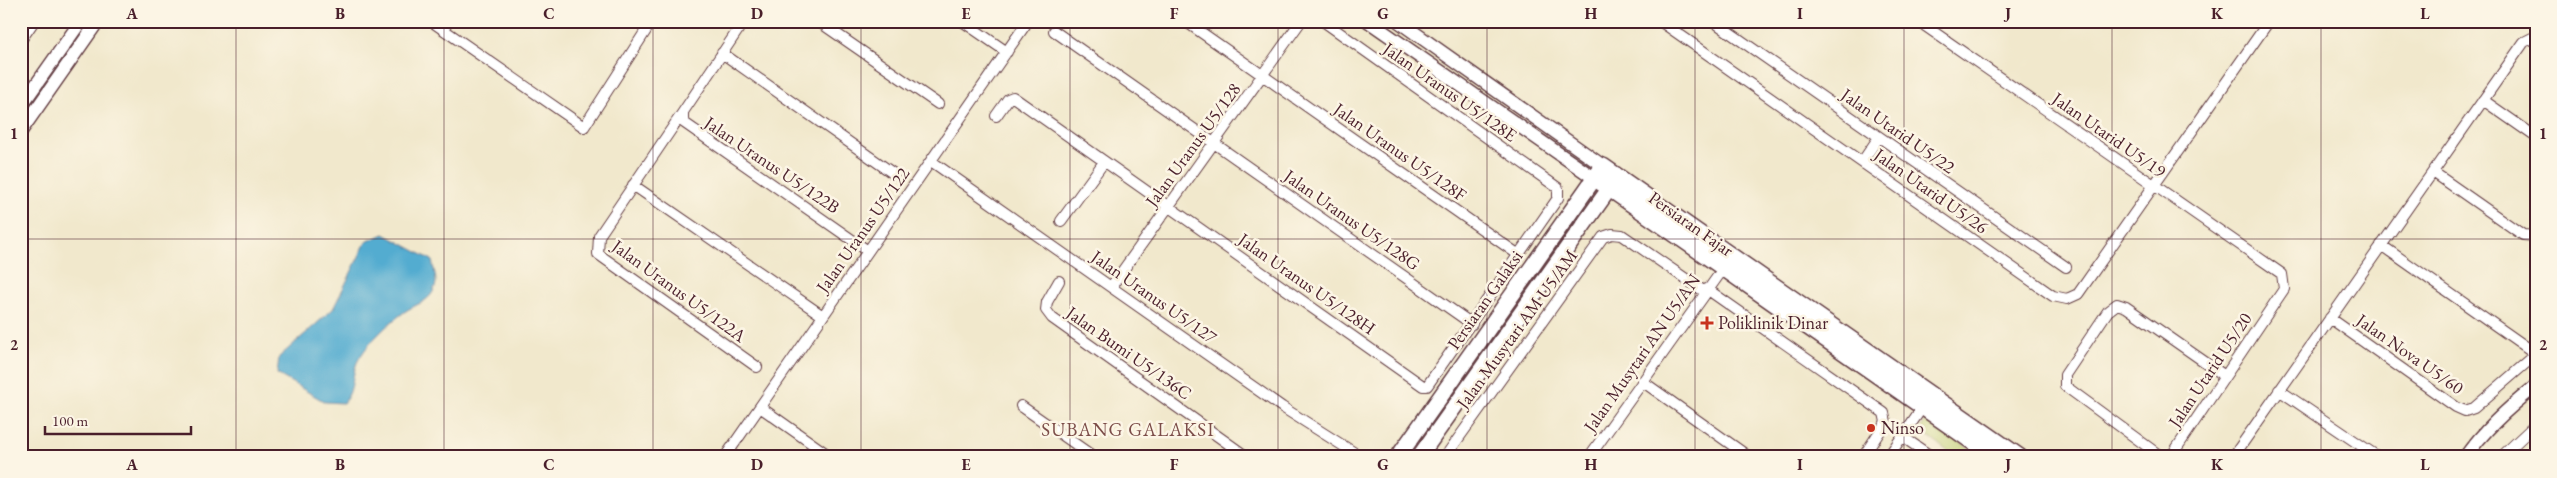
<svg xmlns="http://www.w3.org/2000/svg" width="2557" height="478" font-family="'EB Garamond',serif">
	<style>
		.green { fill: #bdcc6e; stroke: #84764c }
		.water { fill: #53acd0; stroke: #4e667e }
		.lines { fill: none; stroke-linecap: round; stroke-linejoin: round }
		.minor-casing { stroke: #633d43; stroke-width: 12 }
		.tertiary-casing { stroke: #633d43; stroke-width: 15 }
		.secondary-casing { stroke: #633d43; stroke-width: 18 }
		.minor { stroke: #fff; stroke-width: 10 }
		.tertiary { stroke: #fff; stroke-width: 12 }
		.secondary { stroke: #fff; stroke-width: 15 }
		.grid { fill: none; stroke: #4a1f2b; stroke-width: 1; stroke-opacity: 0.55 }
		.poi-dot { fill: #c8321e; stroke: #fcf5e5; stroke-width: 2 }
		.labels { text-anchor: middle; stroke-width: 5; stroke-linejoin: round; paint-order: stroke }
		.street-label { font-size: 18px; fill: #4a1f2b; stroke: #fcf5e5 }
		.poi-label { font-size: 18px; fill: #4a1f2b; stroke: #fcf5e5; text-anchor: start }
		.neighbourhood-label { font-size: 19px; letter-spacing: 1px; fill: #7c4d49; stroke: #fcf5e5 }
		.neatline { fill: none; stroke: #4a1f2b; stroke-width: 2 }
		.grid-label { font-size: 16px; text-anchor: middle; font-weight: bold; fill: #4a1f2b }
	</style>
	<rect width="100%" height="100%" fill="#fcf5e5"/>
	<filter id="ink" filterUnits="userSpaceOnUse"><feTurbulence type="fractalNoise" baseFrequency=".02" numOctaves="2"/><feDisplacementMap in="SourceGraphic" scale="10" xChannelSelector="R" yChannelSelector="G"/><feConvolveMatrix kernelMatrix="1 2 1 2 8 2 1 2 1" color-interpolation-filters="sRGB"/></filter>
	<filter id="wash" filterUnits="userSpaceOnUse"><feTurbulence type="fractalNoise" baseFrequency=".0096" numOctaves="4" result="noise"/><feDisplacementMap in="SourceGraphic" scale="20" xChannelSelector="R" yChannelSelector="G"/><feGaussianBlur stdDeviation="1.12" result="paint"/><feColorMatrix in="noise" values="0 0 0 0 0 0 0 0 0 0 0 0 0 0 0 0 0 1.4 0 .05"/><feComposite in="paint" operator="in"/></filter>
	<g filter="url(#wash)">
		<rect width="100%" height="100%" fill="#f1e8cc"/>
		<path class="green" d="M1927,419L1982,457H1956L1923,433L1918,439L1915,436Z"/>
		<path class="water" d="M384,234L432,260C433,268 438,280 435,287C430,303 416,303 403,313C387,325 371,340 360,357C350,372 356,390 343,403L325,402L277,374L279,357L333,309L366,242Z"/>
	</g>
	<g filter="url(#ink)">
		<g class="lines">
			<defs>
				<path id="minor" d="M431,21L584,127L652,21
					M744,21L683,112V122L868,251
					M818,21L938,104
					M962,21L1007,52
					M1185,21L1519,255
					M1660,21L2053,296L2067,299L2078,294L2269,21
					M1713,21L2066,267
					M1918,21L2282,274L2284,289L2172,455H2159L2065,386V375L2108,311L2117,304L2126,307L2225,376
					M1054,31L1472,324
					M21,40L34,21
					M722,53L894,174
					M2483,100L2536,137
					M683,112L599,236L598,254L757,367
					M996,116L1008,99L1013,97L1423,386H1427L1558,198V188L1323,21
					M931,161L1282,407L1361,457
					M1862,162L1879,137
					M2433,172L2523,235L2536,236
					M633,185L823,316
					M1061,221L1104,162
					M1059,281L1047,302L1046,310L1052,318L1247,457
					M1111,287L1301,21
					M1707,289L1884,413L1886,422L1863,457
					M2330,318L2456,407L2465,411L2474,408L2533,357L2532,351L2381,245
					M1642,381L1749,457
					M2279,390L2378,457
					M1021,406L1094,457
					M760,407L831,457
					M1903,437L1932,457
					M725,457L1028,21
					M1445,457L1603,237L1612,234L1622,235L1705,292
					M1589,457L1723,269
					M1888,457L1926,402
					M2233,457L2524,42L2536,36
					M2501,457L2536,424"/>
				<path id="tertiary" d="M1368,21L1594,178
					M1398,21L1603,166
					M21,106L81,21
					M21,131L98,21
					M2465,457C2485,429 2509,407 2536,386"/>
				<path id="secondary" d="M1594,178L1994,457
					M1398,457L1603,166L2020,457
					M1419,457L1614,182"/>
			</defs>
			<use href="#minor" class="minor-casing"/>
			<use href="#tertiary" class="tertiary-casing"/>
			<use href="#secondary" class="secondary-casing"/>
			<use href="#minor" class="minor"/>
			<use href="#tertiary" class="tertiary"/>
			<use href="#secondary" class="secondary"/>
		</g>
	</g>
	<path class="grid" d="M236,21V457M444,21V457M653,21V457M861,21V457M1070,21V457M1278,21V457M1487,21V457M1695,21V457M1904,21V457M2112,21V457M2321,21V457M21,239H2536"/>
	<g class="poi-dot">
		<path d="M1704.5 315.5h5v5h5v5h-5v5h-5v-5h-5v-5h5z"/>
		<circle cx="1871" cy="428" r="5"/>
	</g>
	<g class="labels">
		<g class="street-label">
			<text transform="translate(1450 92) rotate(35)" y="6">Jalan Uranus U5/128E</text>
			<text transform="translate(1898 131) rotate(35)" y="6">Jalan Utarid U5/22</text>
			<text transform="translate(2109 135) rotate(35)" y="6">Jalan Utarid U5/19</text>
			<text transform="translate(1193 145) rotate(-54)" y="6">Jalan Uranus U5/128</text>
			<text transform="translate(1400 152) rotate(35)" y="6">Jalan Uranus U5/128F</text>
			<text transform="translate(772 165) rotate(34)" y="6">Jalan Uranus U5/122B</text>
			<text transform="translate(1931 191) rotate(35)" y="6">Jalan Utarid U5/26</text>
			<text transform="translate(1352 220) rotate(35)" y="6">Jalan Uranus U5/128G</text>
			<text transform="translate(1691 224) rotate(35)" y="6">Persiaran Fajar</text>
			<text transform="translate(863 230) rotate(-55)" y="6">Jalan Uranus U5/122</text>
			<text transform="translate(1307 284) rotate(35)" y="6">Jalan Uranus U5/128H</text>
			<text transform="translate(679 291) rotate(36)" y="6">Jalan Uranus U5/122A</text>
			<text transform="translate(1154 297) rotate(35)" y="6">Jalan Uranus U5/127</text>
			<text transform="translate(1485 300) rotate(-55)" y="6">Persiaran Galaksi</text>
			<text transform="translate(1517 329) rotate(-54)" y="6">Jalan Musytari AM U5/AM</text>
			<text transform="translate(1129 353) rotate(35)" y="6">Jalan Bumi U5/136C</text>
			<text transform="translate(1642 353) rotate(-55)" y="6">Jalan Musytari AN U5/AN</text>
			<text transform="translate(2410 354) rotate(35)" y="6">Jalan Nova U5/60</text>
			<text transform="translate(2210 370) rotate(-56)" y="6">Jalan Utarid U5/20</text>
		</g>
		<g class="poi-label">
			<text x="1718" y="329">Poliklinik Dinar</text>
			<text x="1881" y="434">Ninso</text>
		</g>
		<g class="neighbourhood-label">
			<text x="1128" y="436">SUBANG GALAKSI</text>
		</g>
	</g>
	<rect width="2557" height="478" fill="none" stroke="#fcf5e5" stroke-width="55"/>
	<path d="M45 426v8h146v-8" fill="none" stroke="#4a1f2b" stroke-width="2.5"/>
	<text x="52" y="426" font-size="15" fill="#4a1f2b" stroke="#fcf5e5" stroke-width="4" paint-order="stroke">100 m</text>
	<rect x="28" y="28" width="2502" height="422" class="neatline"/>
	<g class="grid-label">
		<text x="132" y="19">A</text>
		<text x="340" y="19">B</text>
		<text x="549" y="19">C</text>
		<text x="757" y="19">D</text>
		<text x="966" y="19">E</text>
		<text x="1174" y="19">F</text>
		<text x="1383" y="19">G</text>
		<text x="1591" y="19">H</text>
		<text x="1800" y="19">I</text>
		<text x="2008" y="19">J</text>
		<text x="2217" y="19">K</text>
		<text x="2425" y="19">L</text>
		<text x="14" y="139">1</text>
		<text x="2543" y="139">1</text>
		<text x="14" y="350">2</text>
		<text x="2543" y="350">2</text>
		<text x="132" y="470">A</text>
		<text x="340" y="470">B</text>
		<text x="549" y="470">C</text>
		<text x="757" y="470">D</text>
		<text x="966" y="470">E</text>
		<text x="1174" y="470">F</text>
		<text x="1383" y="470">G</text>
		<text x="1591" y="470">H</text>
		<text x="1800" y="470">I</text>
		<text x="2008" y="470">J</text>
		<text x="2217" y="470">K</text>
		<text x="2425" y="470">L</text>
	</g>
</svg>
